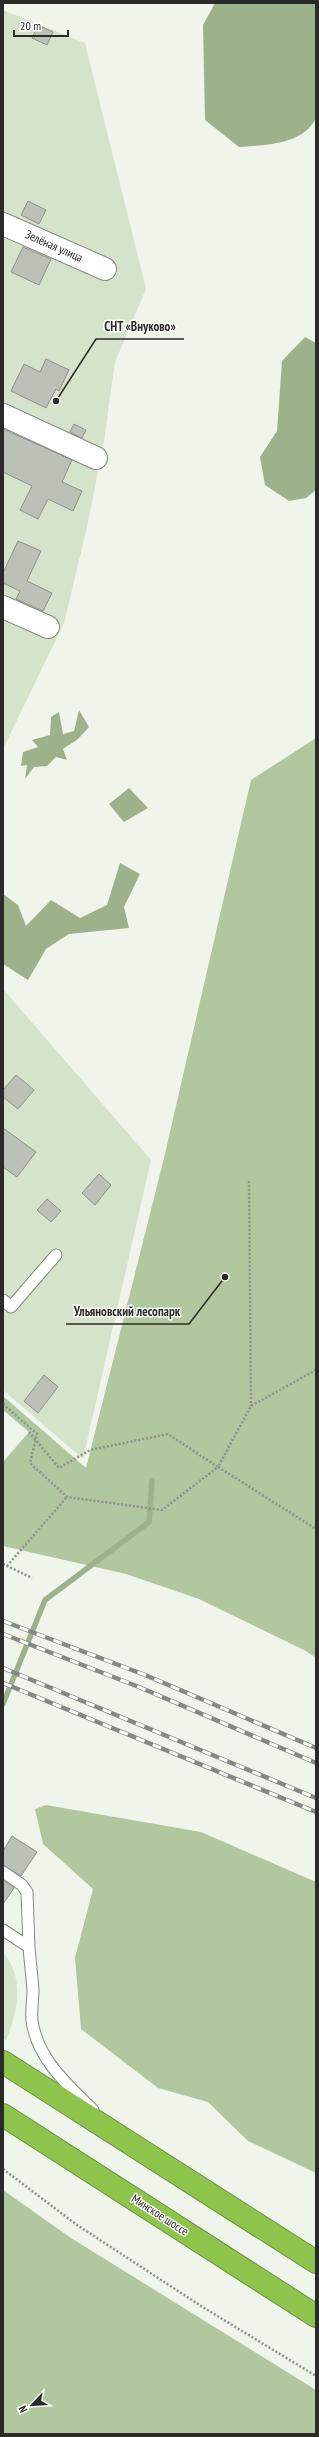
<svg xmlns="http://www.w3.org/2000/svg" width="319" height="2437" font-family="'PT Sans Narrow',sans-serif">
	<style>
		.green { fill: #d5e3ca }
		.forest { fill: #b1c79e }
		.water { fill: #9db28a }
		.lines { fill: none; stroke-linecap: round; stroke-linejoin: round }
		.stream { stroke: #9db28a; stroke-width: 5.5 }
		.building { fill: #bcc1b8; stroke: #8e928a }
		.lane-casing { stroke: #858981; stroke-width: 13 }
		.street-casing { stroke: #858981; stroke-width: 24 }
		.highway-casing { stroke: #6a8e3f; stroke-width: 24 }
		.path { stroke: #8f928c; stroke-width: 2.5; stroke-dasharray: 2 2; stroke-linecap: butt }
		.lane { stroke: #fff; stroke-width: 11 }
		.street { stroke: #fff; stroke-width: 22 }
		.highway { stroke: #8dc44c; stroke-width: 22 }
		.rail-casing { stroke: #868983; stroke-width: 4.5 }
		.rail { stroke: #fff; stroke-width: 3; stroke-dasharray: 9; stroke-linecap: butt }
		.labels { text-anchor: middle; stroke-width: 3; stroke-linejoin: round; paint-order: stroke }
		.street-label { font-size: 12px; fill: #2a2b28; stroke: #fff }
		.leader { fill: none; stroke: #2a2b28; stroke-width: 1.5 }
		.callout-dot { fill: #2a2b28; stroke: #fff; stroke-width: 1.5 }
		.callout-label { font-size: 13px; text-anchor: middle; font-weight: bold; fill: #2a2b28; stroke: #fff; stroke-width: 3; stroke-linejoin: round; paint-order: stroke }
	</style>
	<rect width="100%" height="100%" fill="#f0f5ec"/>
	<path class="green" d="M3,10L85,43L146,289L115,362L104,441L87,527L64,623L3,749Z
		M3,989L151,1160L83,1459L3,1390Z
		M3,1952C25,1978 18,2011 6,2040L3,2038Z"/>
	<path class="forest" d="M316,738V1658L306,1651L199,1599L126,1574L3,1546V1462L29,1432L3,1410V1396L86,1468L164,1158L251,780Z
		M46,1805L201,1832L316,1882V2173L248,2141L208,2102L158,2088L81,2029L75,1958L93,1889L43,1844L35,1809Z
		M3,2190L71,2238L316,2390V2434H3Z"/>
	<path class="water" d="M215,3H315L316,118C303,145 265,145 239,147L205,120L203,25Z
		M305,337L316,343V490L306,498L289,501L265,485L260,457L277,431L282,361Z
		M79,710L89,727L78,739L63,749L67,760L56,757L47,766L34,767L25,779L27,765L21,766L23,752L38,747L32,740L50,735L51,717L59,712L63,734L74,731Z
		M129,788L148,808L124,822L109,804Z
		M120,863L140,874L124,907L129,928L69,934L46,949L28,980L3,964V894L18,905L26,926L51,900L80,918L107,905Z"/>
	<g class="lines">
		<path class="stream" d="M3,1704L45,1600L149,1522L152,1480"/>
	</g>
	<path class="building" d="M38,25L53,32L47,45L32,38Z
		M28,201L46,210L39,224L21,215Z
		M23,247L51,259L39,285L11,272Z
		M46,359L69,370L59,391L56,389L46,408L11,391L24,364L40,372Z
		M74,424L86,430L82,438L70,432Z
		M3,429L72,460L62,482L82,491L73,511L48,499L38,519L20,510L32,486L3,472Z
		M18,541L41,551L27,581L52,593L43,611L16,599L20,591L3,583V573Z
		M16,1075L34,1090L18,1109L3,1097V1090Z
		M3,1128L36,1152L17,1177L3,1167Z
		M99,1174L111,1185L95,1205L82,1193Z
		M47,1199L61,1211L51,1222L37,1210Z
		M44,1375L58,1387L38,1413L24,1401Z
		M12,1836L37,1852L21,1876L3,1865V1851Z
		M3,1880L14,1888L3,1904Z"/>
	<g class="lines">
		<defs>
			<path id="lane" d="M3,1300L11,1307L56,1255
				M3,1872L22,1885L27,1892L29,1947
				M3,1930L29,1947C30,1961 32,1976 33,1990C33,2000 31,2011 32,2021C38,2060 67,2084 93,2110"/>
			<path id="street" d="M3,224L105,269
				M3,415L96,458
				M3,607L48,627"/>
			<path id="highway" d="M3,2062L316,2262
				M3,2115L316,2316"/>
		</defs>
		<use href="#lane" class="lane-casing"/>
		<use href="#street" class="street-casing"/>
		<use href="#highway" class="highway-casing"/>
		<path class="path" d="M249,1181L251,1406
			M3,1404L37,1434L30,1463L67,1497L162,1510L218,1467L316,1529
			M29,1432L59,1468L90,1450L168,1434L218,1467L251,1406L316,1370
			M3,1564L32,1578
			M7,1566L67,1497
			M3,2169L77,2225L201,2306L316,2376"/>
		<use href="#lane" class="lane"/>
		<use href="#street" class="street"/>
		<use href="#highway" class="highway"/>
		<defs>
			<path id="rail" d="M3,1621L145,1675L316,1748
				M3,1634L139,1687L316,1763
				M3,1668L316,1798
				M3,1683L316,1812"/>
		</defs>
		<use href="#rail" class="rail-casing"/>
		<use href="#rail" class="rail"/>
	</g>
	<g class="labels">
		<g class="street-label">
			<text transform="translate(54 246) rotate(24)" y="4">Зелёная улица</text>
			<text transform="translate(160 2215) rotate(33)" y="4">Минское шоссе</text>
		</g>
	</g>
	<path class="leader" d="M56 401L96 339H184M225 1277L189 1324H66"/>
	<g class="callout-dot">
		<circle cx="56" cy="401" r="4"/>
		<circle cx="225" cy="1277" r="4"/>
	</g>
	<g class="callout-label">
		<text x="140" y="331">СНТ «Внуково»</text>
		<text x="127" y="1316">Ульяновский лесопарк</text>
	</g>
	<rect width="319" height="2437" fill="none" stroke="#2a2b28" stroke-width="8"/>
	<g transform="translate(32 2405) rotate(245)" stroke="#ffffff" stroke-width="3" paint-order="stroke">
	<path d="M0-3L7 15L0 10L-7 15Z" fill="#2a2b28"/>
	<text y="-6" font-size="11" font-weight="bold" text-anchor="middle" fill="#2a2b28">N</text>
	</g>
	<path d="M14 30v6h54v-6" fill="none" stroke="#2a2b28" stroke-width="2"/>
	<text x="20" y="30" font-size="12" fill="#2a2b28" stroke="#ffffff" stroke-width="3" paint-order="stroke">20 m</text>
</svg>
